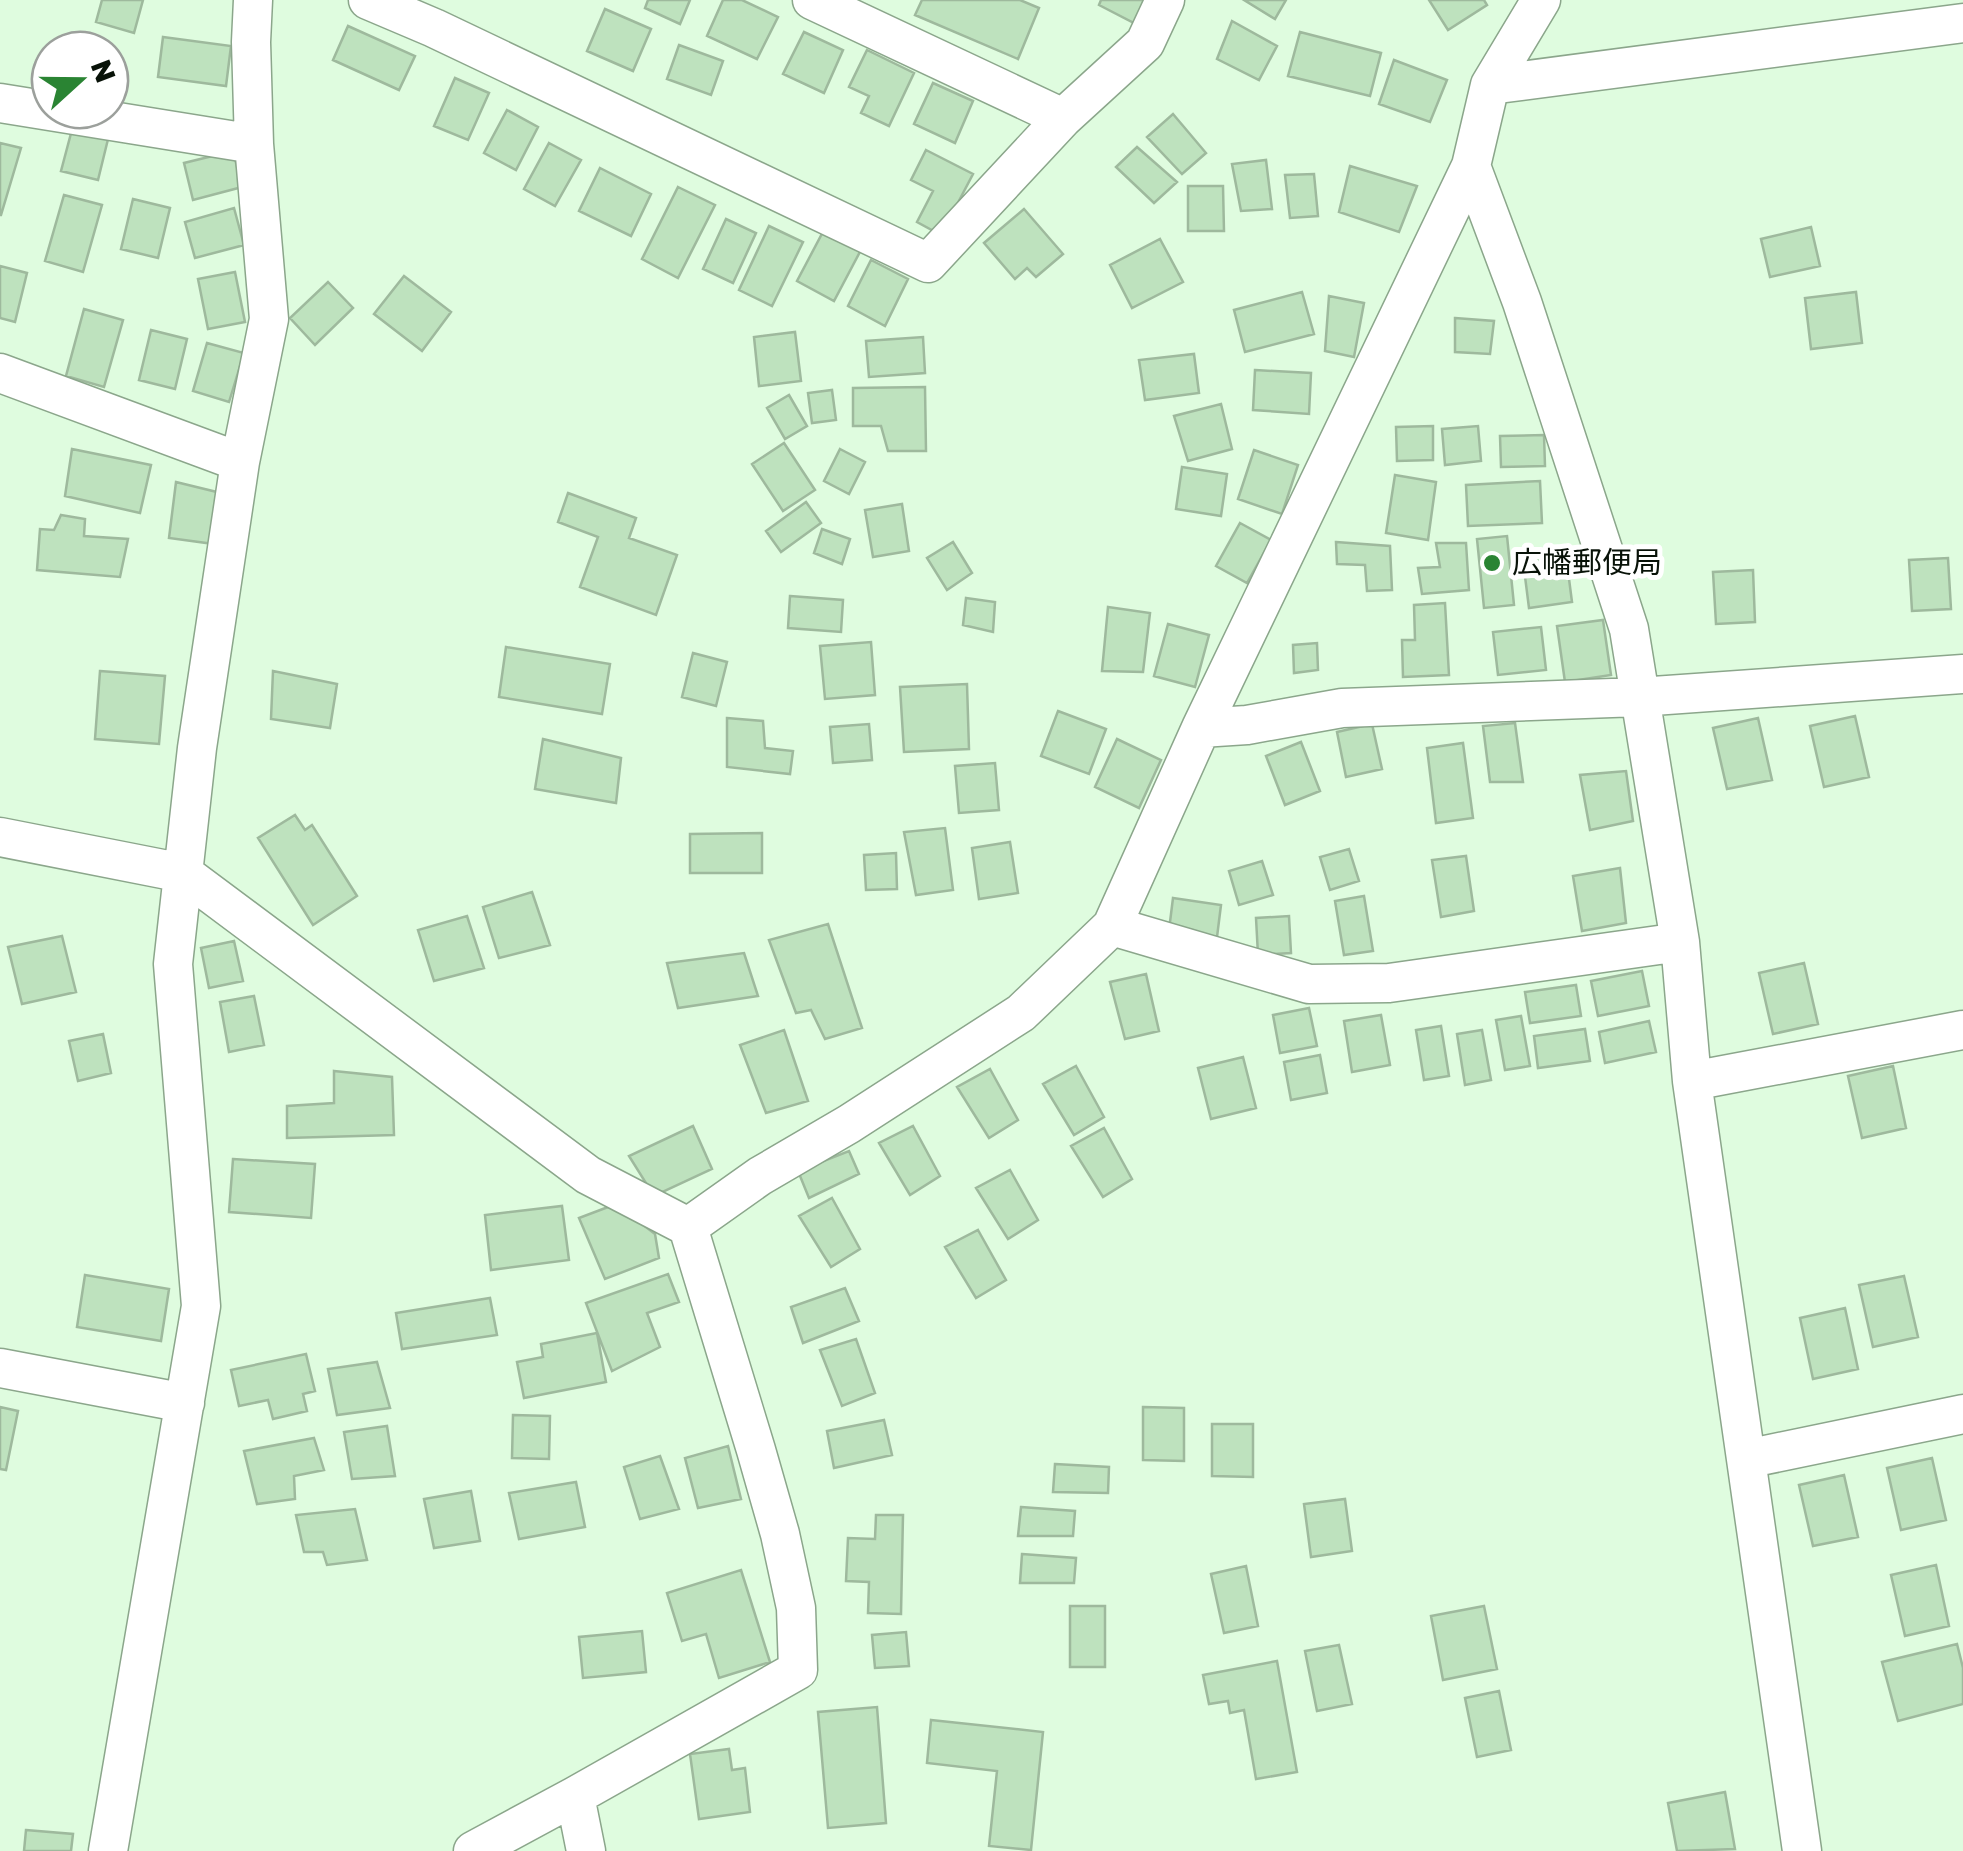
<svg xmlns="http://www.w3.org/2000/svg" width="1963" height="1851" font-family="'Golos Text','Noto Sans JP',sans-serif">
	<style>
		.building { fill: #bee2be; stroke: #9eb99d; stroke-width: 2.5 }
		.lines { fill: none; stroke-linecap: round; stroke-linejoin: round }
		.minor-casing { stroke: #8ba68b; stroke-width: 41 }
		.minor { stroke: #fff; stroke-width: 38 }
		.poi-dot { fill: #2a8433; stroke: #fff; stroke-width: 4 }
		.labels { text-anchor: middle; stroke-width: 10; stroke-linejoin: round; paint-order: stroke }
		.poi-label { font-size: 30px; fill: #081208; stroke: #fff; text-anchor: start }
	</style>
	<rect width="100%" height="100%" fill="#dffcdf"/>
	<path class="building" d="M102,0H143L134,33L96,22Z
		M648,0H690L680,24L645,8Z
		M723,0H742L778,17L757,59L707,36Z
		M922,0H1020L1039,8L1018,59L915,15Z
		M1101,0H1146L1134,23L1099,5Z
		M1244,0H1286L1275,19Z
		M1429,0H1484L1487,5L1448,30Z
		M605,9L651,29L633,71L587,51Z
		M1232,21L1277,46L1259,80L1217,59Z
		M348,26L415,56L399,90L333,60Z
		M804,32L843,50L824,93L783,74Z
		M1300,32L1381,53L1370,96L1288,76Z
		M163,37L231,46L226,86L158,77Z
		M679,45L723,61L711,95L667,79Z
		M867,50L914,73L889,126L861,113L869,96L849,87Z
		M1394,60L1447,80L1430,122L1379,104Z
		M455,78L489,93L468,140L434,126Z
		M933,83L973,101L955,143L914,124Z
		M507,110L538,127L516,170L484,153Z
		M1173,114L1206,153L1182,174L1147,137Z
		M74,122L110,131L98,180L61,171Z
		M0,143L21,148L1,215H0Z
		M549,143L581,160L555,206L524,189Z
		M1137,147L1177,182L1154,203L1116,167Z
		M926,150L973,174L941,235L917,222L933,191L911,180Z
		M233,151L242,187L193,200L184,163Z
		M1266,160L1272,209L1241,211L1232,164Z
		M1350,166L1417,186L1399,232L1339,212Z
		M600,168L651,194L631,236L579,211Z
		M1314,174L1318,216L1290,218L1285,175Z
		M1188,186H1223L1224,231H1188Z
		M678,187L715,205L678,278L642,259Z
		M64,195L102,205L83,272L45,261Z
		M133,199L170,208L158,258L121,249Z
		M234,208L244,245L195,258L185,222Z
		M1024,209L1063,254L1036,277L1027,268L1015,279L984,243Z
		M726,219L756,233L733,283L703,269Z
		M769,226L803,242L772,306L739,290Z
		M1811,227L1820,266L1770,277L1761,239Z
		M825,228L862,248L834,301L797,281Z
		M1160,239L1183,282L1132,308L1110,265Z
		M871,260L908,279L885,326L848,306Z
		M0,266L27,273L15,322L0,318Z
		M235,272L245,322L208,329L198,279Z
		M404,276L451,312L422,351L374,314Z
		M328,282L353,308L315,345L290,318Z
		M1302,292L1314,334L1245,352L1234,310Z
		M1856,292L1862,343L1811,349L1805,298Z
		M1329,296L1364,303L1354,357L1325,351Z
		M84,309L123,320L104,387L66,376Z
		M1455,318L1494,321L1490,354L1455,352Z
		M151,330L187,339L175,389L139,380Z
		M795,332L801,381L759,386L754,337Z
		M923,337L925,373L869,377L866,341Z
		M207,343L244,353L229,402L193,391Z
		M1194,354L1199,393L1145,400L1139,360Z
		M1255,370L1311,373L1309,414L1253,410Z
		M925,387L926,451H888L881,426H853V388Z
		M832,390L836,420L812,423L808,393Z
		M789,395L807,426L785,439L767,408Z
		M1221,404L1232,449L1188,461L1174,416Z
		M1433,426V460L1397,461L1396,427Z
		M1478,426L1481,461L1445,465L1442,429Z
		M1544,435L1545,466L1501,467L1500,436Z
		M784,443L815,490L783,511L752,464Z
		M72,449L151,465L140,513L65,496Z
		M840,449L865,462L849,494L824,481Z
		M1254,450L1298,465L1282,514L1238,499Z
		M1182,467L1227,474L1221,516L1176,509Z
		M1395,475L1436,482L1428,540L1386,533Z
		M1540,481L1542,523L1468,526L1466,485Z
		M176,482L229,495L214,544L169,538Z
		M568,493L636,518L629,538L677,555L656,615L580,587L598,537L558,522Z
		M806,502L821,523L781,552L766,531Z
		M902,504L909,551L873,557L865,510Z
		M61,515L85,519L84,536L128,539L120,577L37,570L40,529L54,530Z
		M1240,523L1271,540L1247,583L1216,566Z
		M822,529L850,539L842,564L814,553Z
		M1507,536L1514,605L1484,608L1477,539Z
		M953,542L972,573L947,590L927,558Z
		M1336,542L1390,546L1392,590L1367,591L1365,565L1337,564Z
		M1436,543H1466L1469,590L1422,594L1418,568L1440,567Z
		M1565,548L1572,602L1529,608L1522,553Z
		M1948,558L1951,609L1912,611L1909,560Z
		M1753,570L1755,622L1716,624L1713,572Z
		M790,596L843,600L841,632L788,628Z
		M966,598L995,602L993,632L963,625Z
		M1445,603L1449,675L1403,677L1402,640H1415L1414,605Z
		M1108,607L1150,613L1143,672L1102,671Z
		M1603,620L1611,675L1565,682L1557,626Z
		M1168,624L1209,635L1195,687L1154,676Z
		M1541,627L1546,670L1498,675L1493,632Z
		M871,642L875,695L825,699L820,646Z
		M1317,643L1318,670L1294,673L1293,645Z
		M506,647L610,664L602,714L499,697Z
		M693,653L727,662L716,706L682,697Z
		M100,671L165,676L159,744L95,739Z
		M273,671L337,684L330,728L271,719Z
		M967,684L969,749L904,752L900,687Z
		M1058,711L1106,729L1089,774L1041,756Z
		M1855,716L1869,777L1824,787L1810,726Z
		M727,718L763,721L765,748L793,751L790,774L727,767Z
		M1758,718L1772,780L1727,789L1713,728Z
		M1515,723L1523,782H1490L1483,726Z
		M869,724L872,760L833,763L830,727Z
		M1372,724L1382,769L1346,777L1337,732Z
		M543,739L621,758L616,803L535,789Z
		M1117,739L1161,760L1139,808L1095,787Z
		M1301,742L1320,791L1285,805L1266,756Z
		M1463,743L1473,818L1436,823L1427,748Z
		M995,763L999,810L959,813L955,766Z
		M1626,771L1633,821L1590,830L1580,775Z
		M295,815L305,830L312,825L357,896L313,925L258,838Z
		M945,828L953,890L916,895L904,832Z
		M762,833V873H690V834Z
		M1010,842L1018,893L979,899L972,848Z
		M1349,849L1359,881L1330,890L1320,857Z
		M896,853L897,889L866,890L864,855Z
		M1466,856L1474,911L1441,917L1432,860Z
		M1262,861L1273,895L1239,905L1229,871Z
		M1620,868L1626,923L1582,931L1573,876Z
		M532,892L550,945L499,958L483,907Z
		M1364,896L1373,951L1344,955L1335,901Z
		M1173,898L1221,905L1217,937L1169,930Z
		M467,916L484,968L434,981L418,930Z
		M1289,916L1291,953L1258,955L1256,918Z
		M828,924L862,1028L825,1039L811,1010L796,1013L769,940Z
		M62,936L76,992L22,1004L8,947Z
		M234,941L243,981L209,988L201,948Z
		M744,953L758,996L678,1008L667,963Z
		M1804,963L1818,1024L1773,1034L1759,973Z
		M1642,971L1649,1006L1598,1016L1591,981Z
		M1146,974L1159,1031L1125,1039L1110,982Z
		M1576,985L1581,1016L1530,1023L1525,992Z
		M254,996L264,1045L229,1052L220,1002Z
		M1309,1008L1317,1046L1280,1053L1273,1015Z
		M1381,1015L1390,1065L1352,1072L1344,1021Z
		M1521,1016L1530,1066L1505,1070L1496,1020Z
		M1649,1021L1656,1052L1605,1063L1599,1032Z
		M1441,1026L1449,1076L1424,1080L1416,1030Z
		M1585,1029L1590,1061L1538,1068L1534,1036Z
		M784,1030L808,1101L766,1113L740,1045Z
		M1482,1030L1491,1080L1465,1085L1457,1034Z
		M103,1034L111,1073L78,1081L69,1041Z
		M1320,1055L1327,1093L1291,1100L1284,1062Z
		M1243,1057L1256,1108L1211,1119L1198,1068Z
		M1076,1066L1104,1117L1074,1135L1043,1084Z
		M1893,1066L1906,1128L1862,1138L1848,1076Z
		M990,1069L1018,1120L989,1138L957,1087Z
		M334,1071L392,1077L394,1135L287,1138V1106L334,1103Z
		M693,1126L712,1169L654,1196L629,1156Z
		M913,1126L940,1176L910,1195L879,1143Z
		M1104,1128L1132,1179L1103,1197L1071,1146Z
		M849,1151L859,1174L809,1198L798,1171Z
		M233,1159L315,1164L311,1218L229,1212Z
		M1010,1170L1038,1220L1008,1239L976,1188Z
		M832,1198L860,1249L831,1267L799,1216Z
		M616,1204L655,1234L659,1258L605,1279L579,1218Z
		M562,1206L569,1260L491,1270L485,1215Z
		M978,1230L1006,1280L976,1298L945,1247Z
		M668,1274L679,1302L647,1313L660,1347L612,1371L586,1303Z
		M85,1275L169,1289L161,1341L77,1327Z
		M1904,1276L1918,1337L1873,1347L1859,1285Z
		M845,1288L859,1321L803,1343L791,1307Z
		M490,1298L497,1335L402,1349L396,1313Z
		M1845,1308L1858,1369L1813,1379L1800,1318Z
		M597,1333L606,1382L524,1398L517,1362L543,1357L541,1344Z
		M856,1339L875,1393L842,1406L820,1350Z
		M306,1354L315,1391L303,1394L307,1411L273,1419L268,1400L239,1406L231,1370Z
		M377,1362L390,1408L337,1415L328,1369Z
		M0,1407L18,1411L6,1470L0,1469Z
		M1143,1407L1184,1408V1461L1143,1460Z
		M513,1415L550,1416L549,1459L512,1458Z
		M884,1420L892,1455L834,1468L827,1431Z
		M1212,1424H1253V1477L1212,1476Z
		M387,1426L395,1476L352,1479L344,1432Z
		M314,1438L324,1470L294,1476L295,1499L257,1504L244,1451Z
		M728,1446L741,1499L698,1508L685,1458Z
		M660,1456L679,1509L640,1519L624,1467Z
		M1932,1458L1946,1520L1901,1530L1887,1468Z
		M1055,1464L1109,1467L1108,1493L1053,1492Z
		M1844,1475L1858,1537L1813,1546L1799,1485Z
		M576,1482L585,1527L519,1539L509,1493Z
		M471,1491L480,1541L434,1548L424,1499Z
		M1345,1499L1352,1551L1311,1557L1304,1504Z
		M1021,1507L1075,1511L1073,1536H1018Z
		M355,1509L367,1560L327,1565L323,1552H304L296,1515Z
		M876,1515H903L901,1614L868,1613L869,1582L846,1581L848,1538L875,1539Z
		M1022,1554L1076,1558L1074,1583H1020Z
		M1936,1565L1949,1626L1905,1636L1891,1575Z
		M1246,1566L1258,1626L1224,1633L1211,1574Z
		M741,1570L770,1662L719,1678L706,1634L682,1641L667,1593Z
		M1070,1606H1105V1667H1070Z
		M1484,1606L1497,1669L1443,1680L1431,1616Z
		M642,1631L646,1672L583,1678L579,1637Z
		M906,1632L909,1666L875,1668L872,1635Z
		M1957,1644L1963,1668V1704L1898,1721L1882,1662Z
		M1339,1645L1352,1704L1317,1711L1305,1651Z
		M1277,1661L1297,1772L1256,1779L1244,1710L1230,1713L1228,1701L1209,1704L1203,1675Z
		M1499,1691L1511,1750L1477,1757L1465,1698Z
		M877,1707L886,1823L828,1828L818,1712Z
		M931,1720L1043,1732L1031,1850L989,1846L997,1771L927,1763Z
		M729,1749L732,1770L745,1768L750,1812L699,1819L690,1754Z
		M1725,1792L1735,1849L1677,1851L1668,1803Z
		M26,1830L73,1834L71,1851H24Z"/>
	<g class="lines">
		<defs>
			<path id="minor" d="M368,0L434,28L928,263L1063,118L1145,43L1165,0
				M812,0L1063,118
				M1490,85L1963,23
				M0,103L254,144
				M1471,166L1522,302L1629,629L1680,942L1692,1081L1802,1851
				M0,373L240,462
				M1201,728L1247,725L1342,708L1639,697L1963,674
				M0,837L183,873L588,1175L688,1227L756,1450L780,1534L796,1608L798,1670L575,1796L473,1851
				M1112,926L1309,984L1389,983L1680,942
				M1692,1081L1963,1030
				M688,1227L760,1176L849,1124L1021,1013L1112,926L1201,728L1471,166L1490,85L1541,0
				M0,1368L185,1403
				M1746,1459L1963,1414
				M575,1796L586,1851
				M108,1851L201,1306L173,964L197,748L240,462L269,319L254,144L251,42L253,0"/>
		</defs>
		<use href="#minor" class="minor-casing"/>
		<use href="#minor" class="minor"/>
	</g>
	<circle class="poi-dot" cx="1492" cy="563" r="10"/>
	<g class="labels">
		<g class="poi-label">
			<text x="1512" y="573">広幡郵便局</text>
		</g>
	</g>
	<g transform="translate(80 80) rotate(69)"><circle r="48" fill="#ffffff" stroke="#9ca09c" stroke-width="2.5"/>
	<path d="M0-8L18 38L0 25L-18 38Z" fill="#2a8433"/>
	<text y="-15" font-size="28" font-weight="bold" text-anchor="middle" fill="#081208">N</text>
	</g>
</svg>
